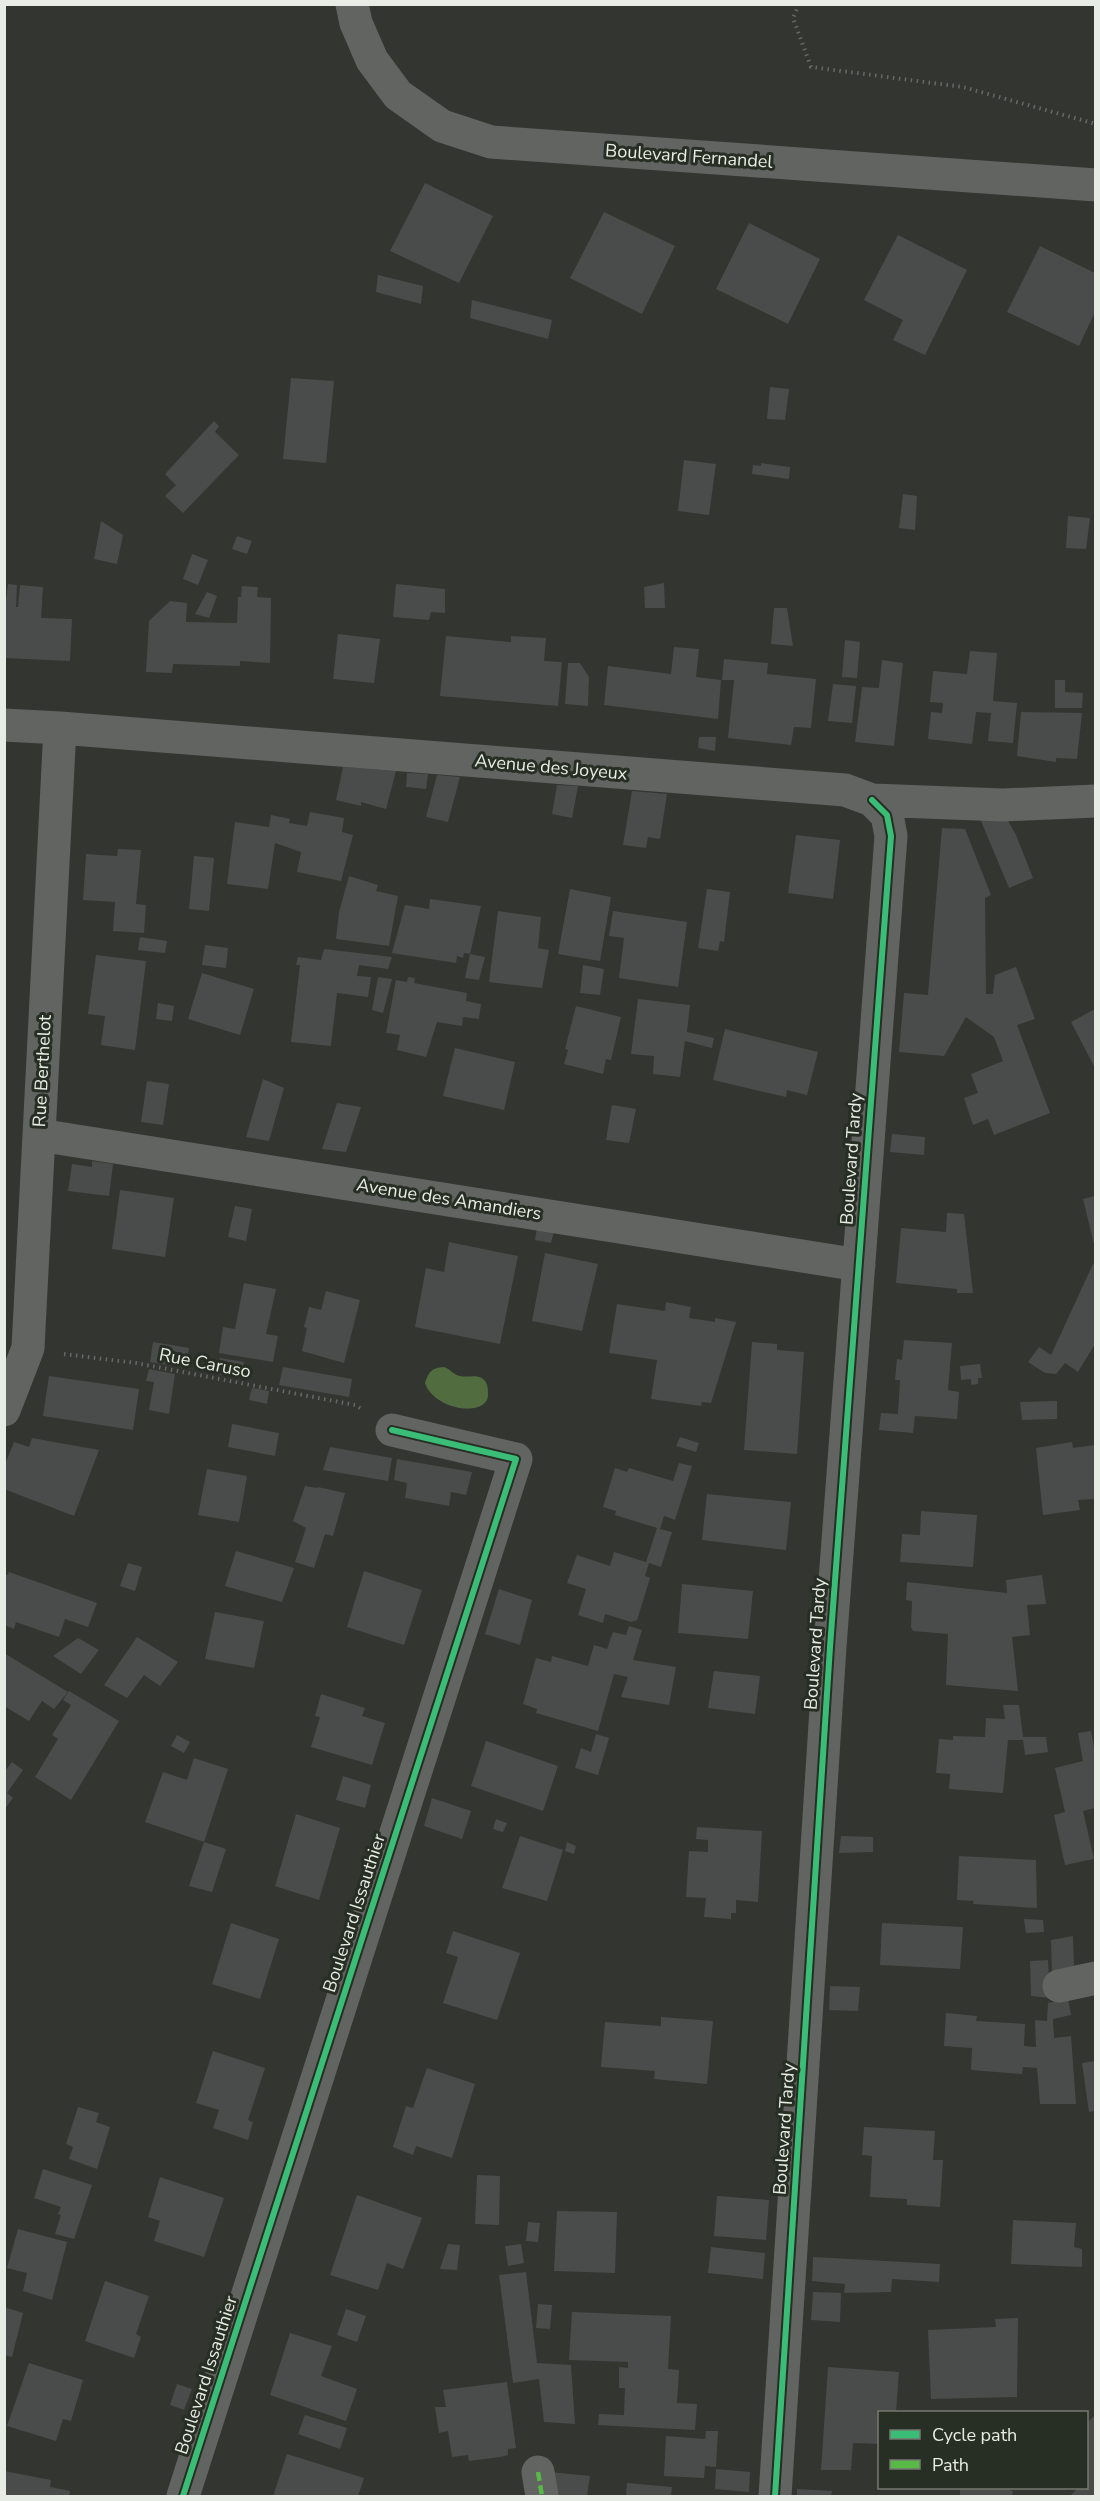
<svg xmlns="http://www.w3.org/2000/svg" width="1100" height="2501" font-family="'Nunito Sans',sans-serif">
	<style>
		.water { fill: #516d3f }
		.building { fill: #4a4c4c }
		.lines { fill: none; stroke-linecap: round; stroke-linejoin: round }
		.path { stroke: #676966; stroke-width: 4; stroke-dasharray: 1.5 4.5; stroke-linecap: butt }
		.minor { stroke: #626461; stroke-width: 33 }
		.quiet { stroke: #58b947; stroke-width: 4.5; stroke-dasharray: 9 4.5; stroke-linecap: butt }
		.cycleway-casing { stroke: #272e23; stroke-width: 10 }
		.cycleway { stroke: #3abd76; stroke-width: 6 }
		.labels { text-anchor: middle; stroke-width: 6; stroke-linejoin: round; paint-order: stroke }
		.street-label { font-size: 18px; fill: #e7ece4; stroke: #272e23 }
	</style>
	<rect width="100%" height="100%" fill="#323530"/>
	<path class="water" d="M444,1367C450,1369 454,1375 460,1376C468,1378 476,1374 483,1379C487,1382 488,1387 488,1392C491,1419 434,1411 425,1383C429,1371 432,1368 444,1367Z"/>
	<path class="building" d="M425,183L493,216L459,283L390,251Z
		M604,212L675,246L642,314L570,278Z
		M749,223L820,259L788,324L716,289Z
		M898,235L967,270L925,355L893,340L903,320L864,300Z
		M1040,246L1095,273V312L1079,346L1007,312Z
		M378,275L423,286L421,304L376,292Z
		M472,300L552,320L548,339L470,318Z
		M291,378L334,381L326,463L283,459Z
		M770,387L789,389L785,420L767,419Z
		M214,421L219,426L215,432L239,455L183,513L165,496L176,485L165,474Z
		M684,460L716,464L709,515L678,511Z
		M761,463L790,467L789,479L752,474L753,465L761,466Z
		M903,494L917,496L915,530L899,528Z
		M1068,516L1090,518L1086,549L1066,548Z
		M101,521L123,535L117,564L94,559Z
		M237,536L252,541L247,554L232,549Z
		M192,554L208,560L198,585L183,579Z
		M664,583L665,608H645L644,587Z
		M8,584L17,585L16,607H18L20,585L43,587L41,618L72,619L70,661L4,658V617Z
		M396,584L445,589V613L431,612L429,620L393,617Z
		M242,586L258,587L257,597L271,598L270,663L240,661V666L173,664L172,673L146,672L149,621L170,601L187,603L186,622L237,623L238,597H241Z
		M207,592L217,596L209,618L195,614Z
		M774,608H787L793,646L771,644Z
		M338,634L380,639L374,683L333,679Z
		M446,636L511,642V636L546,638L544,661L562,662L558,706L440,696Z
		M845,640L860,642L857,678L842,677Z
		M674,647L699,649L696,677L721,680L718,719L604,705L608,666L671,674Z
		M970,651L997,653L993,701L1017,703L1013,743L988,741L991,713L976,712L972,744L928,739L931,712L942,713L943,703L930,702L933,671L967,674Z
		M724,659L768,663L767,674L816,679L811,728L794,727L791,745L728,738L734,680H722Z
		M882,660L903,663L894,746L855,742L862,687L879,688Z
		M568,663H580L589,677L588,706L565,704Z
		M1055,680H1065V692L1083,693L1082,708H1055Z
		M833,684L856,686L852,723L828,721Z
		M1021,712L1082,713L1077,759L1056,758V762L1017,756Z
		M699,737H716L715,751L698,748Z
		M343,767L396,771L386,809L361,802V806L336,800Z
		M407,773L428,774L426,789L406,787Z
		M437,775L460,777L448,822L426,817Z
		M557,785L578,786L572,818L552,814Z
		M632,791L667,794L660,839L648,837L646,848L623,845Z
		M976,809L1003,812L1016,835L1033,878L1009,888Z
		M310,812L344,818L342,832L353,835L341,881L297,872L301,852L275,843L268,889L227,884L235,822L269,827L271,815L290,819L289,823L307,826Z
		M942,828L965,829L991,895L985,898L986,994H993L995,975L1016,967L1035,1019L1017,1025L1050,1113L994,1135L988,1119L973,1125L964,1098L978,1093L971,1074L1003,1061L994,1037L966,1017L944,1056L899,1052L904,993L928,995Z
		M796,835L840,840L833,899L788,893Z
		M118,849L141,850L136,904L146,905L144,933L113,931L115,902L83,900L86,854L117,856Z
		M194,856L214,858L209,911L189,909Z
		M349,876L378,885L376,891L398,896L389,946L336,939L339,912Z
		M570,889L611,897L600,961L558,954Z
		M707,889L730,892L724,942L720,941L718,951L698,948Z
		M430,899L481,906L470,954L464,953L463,958L457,956L456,963L392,953L405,905L429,909Z
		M498,911L541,917L538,948L549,950L542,988L489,982Z
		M613,911L687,922L678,987L619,978L624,938L609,936Z
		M140,937L167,941L165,953L138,950Z
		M205,945L228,948L226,968L202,965Z
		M324,949L392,957L388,969L359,965L357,976L371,977L368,997L337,993L331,1046L291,1042L300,965H296L298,957L321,960Z
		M470,954L485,957L479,980L465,978Z
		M96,955L146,961L135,1050L101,1045L105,1016L88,1014Z
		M583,965L604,969L600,995L580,993Z
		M202,973L254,989L240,1035L188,1019Z
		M378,977L392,979L383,1013L372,1010Z
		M408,977L415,978L414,983L467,993L466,1001L481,1004L479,1019L463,1017L462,1026L437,1022L426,1057L397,1050L400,1035L386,1033L396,980L407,982Z
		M638,999L690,1005L687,1032L714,1038L712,1048L685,1041L680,1077L653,1074L654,1056L631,1054Z
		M158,1003L174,1006L172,1021L156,1019Z
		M576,1006L621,1017L611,1060L606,1059L603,1074L564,1064L568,1050L565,1049Z
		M1095,1009V1068L1071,1022Z
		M725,1029L818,1052L807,1095L787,1090L786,1097L713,1080Z
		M455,1048L515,1062L504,1110L443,1096Z
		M263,1079L284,1088L269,1141L246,1137Z
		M147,1081L169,1084L163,1125L141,1122Z
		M337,1103L361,1107L346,1152L322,1149Z
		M612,1105L636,1109L629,1143L606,1140Z
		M892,1134L925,1137L924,1155L890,1152Z
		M92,1161L113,1164L109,1196L68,1191L72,1164L92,1167Z
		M120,1190L174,1198L165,1257L112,1249Z
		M1095,1196V1248L1083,1199Z
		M235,1206L252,1209L246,1241L228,1237Z
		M947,1213L964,1214L973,1293H957V1289L896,1283L901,1228L946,1232Z
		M537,1228L554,1231L551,1243L535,1240Z
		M449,1242L518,1256L500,1344L415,1327L426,1268L444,1272Z
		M545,1253L598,1264L582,1331L532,1321Z
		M1093,1264L1095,1265V1344L1078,1372L1065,1363L1056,1374L1045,1373L1028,1362L1039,1347L1051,1355Z
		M244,1283L276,1289L266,1334L278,1336L273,1362L219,1353L223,1327L235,1329Z
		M326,1291L360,1300L344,1363L302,1351L307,1328L304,1327L309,1307L321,1310Z
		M666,1302L691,1307L689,1318L715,1322V1318L736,1322L711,1403L702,1402L701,1406L651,1399L657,1360L609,1353L617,1304L665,1311Z
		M904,1340L952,1343L948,1390L959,1392L957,1419L915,1416L913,1433L879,1430L881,1413L898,1414L900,1380H895L897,1359L902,1360Z
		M153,1342L189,1348L186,1368L150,1362Z
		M752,1342L777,1344V1350L804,1352L797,1454L744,1450Z
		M220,1358L244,1362L241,1378L217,1374Z
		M980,1364L982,1378H978V1384L971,1385V1379L961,1380L960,1366Z
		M283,1367L352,1379L349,1397L279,1385Z
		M149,1369L175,1374L169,1414L149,1410L154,1382L146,1381Z
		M49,1376L139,1389L133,1430L43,1416Z
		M252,1388L269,1391L267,1404L249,1400Z
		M1057,1401V1419L1022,1420L1020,1402Z
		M232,1424L279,1433L275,1456L228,1447Z
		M680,1437L699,1443L696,1452L676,1446Z
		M32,1438L99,1450L74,1516L4,1489V1467L14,1442L29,1447Z
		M1072,1442L1073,1448L1095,1445V1499L1078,1500L1080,1510L1043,1515L1036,1448Z
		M330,1447L392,1458L388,1481L323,1470Z
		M397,1459L472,1472L466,1495L451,1492L449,1506L405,1498L407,1483L394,1480Z
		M679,1463L692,1466L675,1520L664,1516L660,1529L672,1532L661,1567L649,1563L645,1576L650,1578L637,1620L631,1622L605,1614L603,1623L578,1615L586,1589L567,1583L577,1555L610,1566L614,1552L646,1562L657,1528L615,1515L616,1511L603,1507L615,1468L627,1472L629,1468L673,1481Z
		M207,1469L247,1476L239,1522L198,1515Z
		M305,1486L317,1488L318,1487L345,1493L333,1536L325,1534L314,1568L295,1562L306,1528L293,1521Z
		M707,1494L791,1502L786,1550L702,1540Z
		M921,1511L977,1515L973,1567L900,1562L902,1534L920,1535Z
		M236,1551L294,1568L282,1602L225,1586Z
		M128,1563L142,1567L135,1591L120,1586Z
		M364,1571L422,1590L404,1645L347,1627Z
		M9,1572L97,1603L88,1627L65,1619L59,1637L16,1622L14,1629L4,1625V1574L8,1575Z
		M1042,1575L1046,1604L1027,1605L1030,1635L1012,1637L1018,1691L946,1685L948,1634L913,1631L911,1627L912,1601L906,1600L907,1582L1007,1593L1006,1580Z
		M682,1584L753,1591L748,1639L678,1633Z
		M499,1589L532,1600L520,1645L485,1634Z
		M215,1612L264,1621L254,1668L205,1659Z
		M629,1626L642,1630L633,1660L676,1667L669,1705L621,1697L628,1677L614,1674L598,1731L536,1713L537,1709L523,1704L536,1658L551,1662L552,1656L588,1666L594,1645L607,1649L613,1632L626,1635Z
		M137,1637L178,1662L160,1686L144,1675L127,1698L104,1685Z
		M78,1638L99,1650L81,1674L53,1656Z
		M4,1653L68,1692L54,1709L42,1701L29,1721L4,1706Z
		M714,1671L760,1676L755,1714L708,1708Z
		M69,1691L119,1721L71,1800L35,1777L58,1739L52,1735L71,1705L63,1700Z
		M321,1694L365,1708L362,1716L385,1723L372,1765L311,1747L320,1717L315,1716Z
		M1003,1705H1019L1023,1737H1046L1048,1752L1025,1755L1023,1740H1008L1003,1793L949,1789L950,1774L936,1773L939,1739L953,1740V1736L985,1737L986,1718L1005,1719Z
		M1091,1731L1095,1753V1808L1083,1811L1094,1859L1065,1865L1054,1815L1065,1812L1055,1768L1083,1761L1078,1733Z
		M596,1734L609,1738L598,1775L575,1768L581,1748L591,1752Z
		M177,1735L190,1742L184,1753L171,1746Z
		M486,1741L558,1766L543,1811L471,1786Z
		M194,1758L228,1769L204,1842L145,1822L163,1772L187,1780Z
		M12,1762L23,1770L7,1793L13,1798L4,1810V1772Z
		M343,1776L371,1785L365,1808L336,1800Z
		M432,1798L471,1811L462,1839L424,1826Z
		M296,1814L340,1828L319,1900L275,1886Z
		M496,1819L507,1823L503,1832L493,1829Z
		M697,1827L762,1831L758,1902L736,1900V1913H731V1919L704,1917L706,1898L686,1897L689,1851L708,1852V1840L696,1839Z
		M520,1836L563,1850L547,1901L502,1888Z
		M841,1836L873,1837V1852L839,1853Z
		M204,1842L226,1849L212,1892L189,1886Z
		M567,1842L576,1846L574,1854L565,1851Z
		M959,1856L1036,1860L1037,1908L973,1904L974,1901L957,1900Z
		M1024,1919L1043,1920L1044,1932L1026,1933Z
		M231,1923L279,1939L260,1999L212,1984Z
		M882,1923L963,1927L960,1969L880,1965Z
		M453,1931L520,1953L497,2020L443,2003L458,1957L446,1953Z
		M1073,1936L1074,1967L1052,1973L1051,1940Z
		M1048,1960L1050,1998L1031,1996L1030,1961Z
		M830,1986L860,1987L858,2011L829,2010Z
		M1068,1999L1071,2015L1053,2019L1054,2038L1071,2036L1076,2104H1040L1037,2068L1023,2067L1022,2074L971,2070L972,2048L944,2046L946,2013L977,2016L976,2021L1025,2024L1024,2046L1036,2047L1035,2020L1047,2021L1048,2003Z
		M661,2017L713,2021L707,2084L654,2079L655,2071L601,2067L605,2022L661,2026Z
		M213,2051L265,2068L248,2120L253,2122L248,2140L213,2128L219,2110L196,2103Z
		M1095,2061V2111L1089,2112L1082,2063Z
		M427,2068L475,2084L452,2158L416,2146L413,2155L393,2147L406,2106L413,2108Z
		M78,2107L99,2113L96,2122L110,2127L97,2169L69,2159L73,2147L66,2144Z
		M864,2127L935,2131L933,2160H943L940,2207L907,2205V2199L870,2197L872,2156L862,2155Z
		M43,2169L92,2185L74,2239L55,2234L61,2215L58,2214L61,2207L34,2198Z
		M477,2175L500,2176L499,2225L475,2224Z
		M160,2177L224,2198L204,2257L154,2241L160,2221L148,2217Z
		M357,2195L422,2218L403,2269L387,2263L378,2290L330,2275Z
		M717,2196L769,2200L766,2240L714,2236Z
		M557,2211L617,2212L615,2273L554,2271Z
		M1013,2220L1076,2223L1074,2247L1082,2249V2267L1011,2264Z
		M528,2222L540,2223L538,2242L526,2241Z
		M18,2229L67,2242L52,2300L23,2291L27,2273L7,2268Z
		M448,2244L460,2245L457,2270L440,2269Z
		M521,2244L524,2263L508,2266L505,2246Z
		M711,2247L765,2253L763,2279L708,2273Z
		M813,2257L940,2264L939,2282L892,2279L891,2292L844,2293L845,2284L812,2281Z
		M526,2272L537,2363L571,2365L575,2424L544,2422L539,2379L513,2383L499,2275Z
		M105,2281L149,2296L136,2334L141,2337L134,2358L85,2341Z
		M813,2292L841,2293L840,2322L811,2320Z
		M538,2304L552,2305L550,2329L536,2328Z
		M4,2307L23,2313L12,2357L4,2355Z
		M346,2309L366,2316L357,2342L337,2335Z
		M572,2312L671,2316L668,2369L679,2370L677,2403L697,2404L695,2430L598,2425L599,2414L624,2415L625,2388H619V2367L628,2368V2362L569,2360Z
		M1018,2318L1017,2397L931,2399L928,2330L996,2327L995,2319Z
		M290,2333L332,2346L321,2376L357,2389L346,2421L270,2395Z
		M29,2363L83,2380L71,2421L63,2419L56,2441L7,2426Z
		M828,2367L899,2372L896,2412H879V2444L853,2443L851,2470H821Z
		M507,2382L516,2448L508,2449V2455L500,2457L469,2461L468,2455L452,2457L448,2431L439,2433L435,2407H446L443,2390Z
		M177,2384L192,2389L184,2410L170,2405Z
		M305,2415L347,2428L340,2449L298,2434Z
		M1095,2415V2496H1070L1078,2488H1086V2424Z
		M706,2431H718L716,2467L705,2466L704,2478L664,2476L666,2436L705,2439Z
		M287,2454L364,2478L358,2496H273Z
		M716,2469L750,2472L749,2492L715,2489Z
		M4,2471L51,2480L50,2487L70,2491L69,2496H4Z
		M550,2472L590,2476L587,2496H554Z
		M627,2483L672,2487L671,2496H626Z
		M960,2488H1009V2490L1013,2491L1012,2496H960Z
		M797,2489L832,2491L831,2496H797Z"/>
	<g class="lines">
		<path class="path" d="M799,4L793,18L811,67L963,87L1096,124
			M64,1354L136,1363L355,1405L363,1410"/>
		<path class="minor" d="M352,4L356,23L372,60L398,95L442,126L491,142L1096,185
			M4,725L60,728L845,790L872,800L1003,805L1096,801
			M39,1135L859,1265
			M4,1410L28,1348L60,728
			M1059,1986L1096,1978
			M538,2472L542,2496
			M183,2496L516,1459L392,1430
			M775,2496L830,1647L891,836L887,815L872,800"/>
		<path class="quiet" d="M538,2472L542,2496"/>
		<defs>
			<path id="cycleway" d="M183,2496L516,1459L392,1430
				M775,2496L830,1647L891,836L887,815L872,800"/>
		</defs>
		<use href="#cycleway" class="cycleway-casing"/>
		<use href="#cycleway" class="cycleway"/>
	</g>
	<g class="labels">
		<g class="street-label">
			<text transform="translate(689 156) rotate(4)" y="6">Boulevard Fernandel</text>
			<text transform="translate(551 767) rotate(5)" y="6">Avenue des Joyeux</text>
			<text transform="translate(42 1071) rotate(-87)" y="6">Rue Berthelot</text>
			<text transform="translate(851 1159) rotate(-86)" y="6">Boulevard Tardy</text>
			<text transform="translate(449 1199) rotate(9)" y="6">Avenue des Amandiers</text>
			<text transform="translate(205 1363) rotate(11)" y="6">Rue Caruso</text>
			<text transform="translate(815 1644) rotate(-86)" y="6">Boulevard Tardy</text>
			<text transform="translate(354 1913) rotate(-72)" y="6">Boulevard Issauthier</text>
			<text transform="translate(784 2129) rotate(-86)" y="6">Boulevard Tardy</text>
			<text transform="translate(206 2375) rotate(-72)" y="6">Boulevard Issauthier</text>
		</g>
	</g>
	<rect width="1100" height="2501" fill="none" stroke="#e7ece4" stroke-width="12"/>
	<rect x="878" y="2411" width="210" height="78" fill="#272e23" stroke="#747a70" stroke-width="1.5"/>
	<rect x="890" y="2430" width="30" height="9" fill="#3abd76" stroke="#747a70" stroke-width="1.5"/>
	<text x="932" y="2441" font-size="18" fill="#e7ece4">Cycle path</text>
	<rect x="890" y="2460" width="30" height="9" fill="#58b947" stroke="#747a70" stroke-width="1.5"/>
	<text x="932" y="2471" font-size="18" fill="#e7ece4">Path</text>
</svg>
